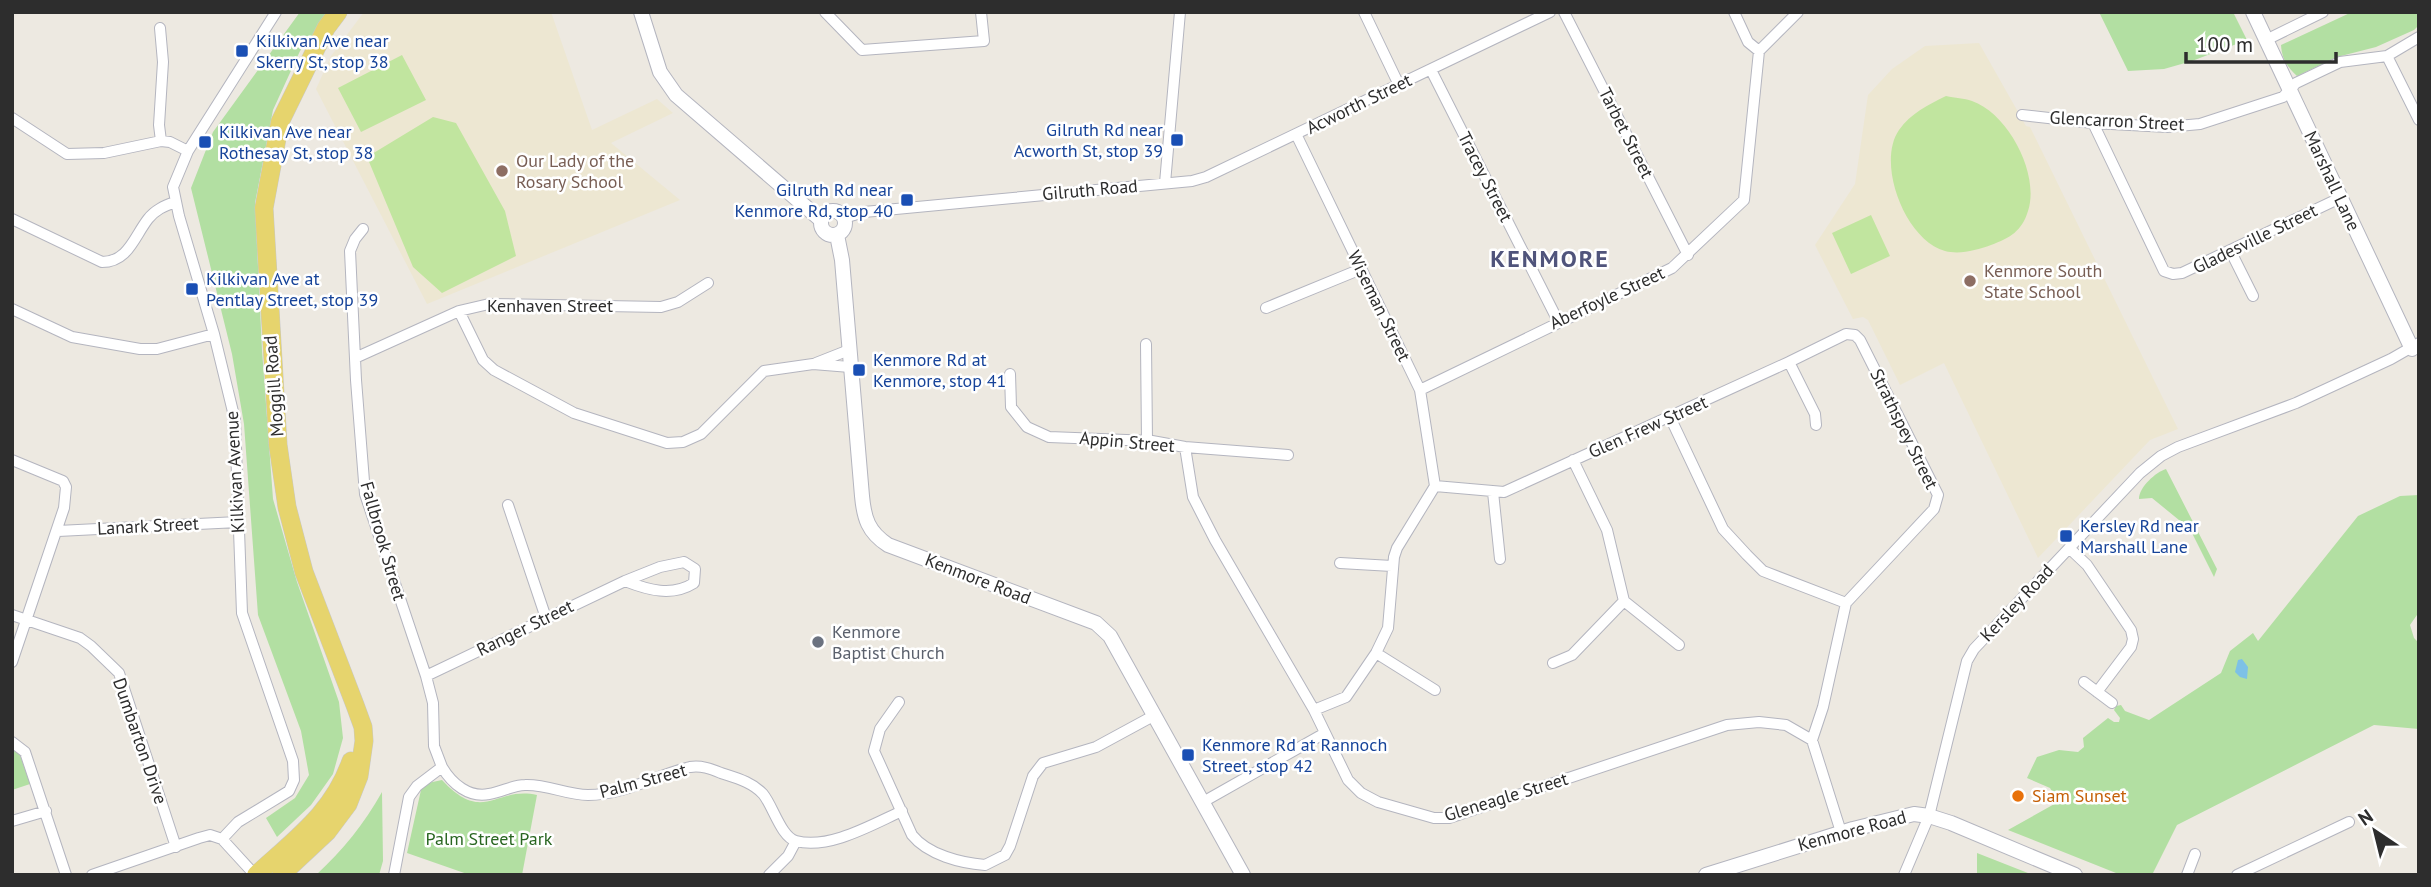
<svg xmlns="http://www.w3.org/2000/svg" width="2431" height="887" font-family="'PT Sans',sans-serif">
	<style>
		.education { fill: #ede7d2 }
		.green { fill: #b2dfa2 }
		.pitch { fill: #c1e59f }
		.water { fill: #7dc1e6 }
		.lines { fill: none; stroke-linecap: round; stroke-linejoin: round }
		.minor-casing { stroke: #b4b5bf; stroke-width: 12 }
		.tertiary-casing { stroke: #b4b5bf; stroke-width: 16 }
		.primary-casing { stroke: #c8c8c8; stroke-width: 19 }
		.minor { stroke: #fff; stroke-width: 10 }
		.tertiary { stroke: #fff; stroke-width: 14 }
		.primary { stroke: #e6d46d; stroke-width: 18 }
		.transit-dot { fill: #1a4fb4; stroke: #fff; stroke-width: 2.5 }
		.education-dot { fill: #8d6e63; stroke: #fff; stroke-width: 2.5 }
		.worship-dot { fill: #6b7280; stroke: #fff; stroke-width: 2.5 }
		.food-dot { fill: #e8710a; stroke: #fff; stroke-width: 2.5 }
		.labels { text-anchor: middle; stroke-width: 5; stroke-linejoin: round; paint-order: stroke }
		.transit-label { font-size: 18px; fill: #164399; stroke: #fff; text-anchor: start }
		.street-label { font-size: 18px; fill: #2d2d2d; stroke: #fff }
		.education-label { font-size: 18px; fill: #785e54; stroke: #fff; text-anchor: start }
		.worship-label { font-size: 18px; fill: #5b616d; stroke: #fff; text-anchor: start }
		.food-label { font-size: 18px; fill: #c56008; stroke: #fff; text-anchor: start }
		.park-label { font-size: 18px; fill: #296621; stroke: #fff }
		.district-label { font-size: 24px; font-weight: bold; letter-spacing: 2px; fill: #50547b; stroke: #fff }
	</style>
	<rect width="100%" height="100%" fill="#ede9e1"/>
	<path class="education" d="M364,12H551L592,130L657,99L673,113L611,143L680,200L427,304L316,89L331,56Z
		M1979,43L2026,126L2030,127L2178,429L2150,440L2038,558L1944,363L1900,385L1868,320L1863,317L1853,319L1815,245L1855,184L1868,95L1892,69L1925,46Z"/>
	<path class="green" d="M300,12H331L300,51L273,110L255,203L262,350L273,499L297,582L339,702L343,738L333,774L311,805L277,837L266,818L295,798L309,775L301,731L258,615L244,424L232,354L191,188L213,132Z
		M2099,12H2233L2247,40L2192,61L2164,69L2128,71Z
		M2352,12H2419V25L2414,30L2376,47L2337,57L2297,76C2287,67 2282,59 2281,45Z
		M2166,469L2217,569L2214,577L2190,529L2152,498L2139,499C2139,487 2156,472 2166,469Z
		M2419,495V612L2410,625L2414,638L2419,643V729L2374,725L2177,825L2152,875H2121L2008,830L2058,802L2050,788L2027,778L2037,757L2059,750L2078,752L2084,747L2083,738L2108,718L2114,722H2119L2120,718L2114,710L2116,706L2121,705L2125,711L2149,720L2221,673L2230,651L2253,633L2258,641L2358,516L2400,496Z
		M12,749L19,752L30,784L12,790Z
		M442,780C484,825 494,786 537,795L522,875H470L407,853L421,790L428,783Z
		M382,792L383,861L379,875H316C343,850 364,824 382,792Z
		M1977,853L2033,875H1977Z"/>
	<path class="pitch" d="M402,55L426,100L361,132L338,88Z
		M1946,96C1955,98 1964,98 1972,101C2009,114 2040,175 2028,211C2022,231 2010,238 1991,245C1977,250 1960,255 1945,251C1905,240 1876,163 1899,130C1911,113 1928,105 1946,96Z
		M433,117L456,123L505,211L516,256L442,293L413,267L367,157Z
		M1871,215L1890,256L1851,274L1832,233Z"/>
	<path class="water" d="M2242,659L2248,667L2247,679L2240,677L2235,672L2238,660Z"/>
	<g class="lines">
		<defs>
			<path id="minor" d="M825,12L862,50L984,41L981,12
				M1364,12L1399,85
				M1564,12L1688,255
				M1734,12L1748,42L1759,51
				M160,28L163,62L159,125L161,141
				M2266,40L2323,12
				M2387,56L2419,120
				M1431,70L1558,321
				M2022,115L2093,123L2167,127L2200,124L2283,97L2296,83L2340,62L2387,56L2419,37
				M12,118L67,154L104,153L161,141L170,142L188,151
				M2093,123L2164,271L2173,274L2182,273L2340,198
				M1296,134L1420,390L1435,486
				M1165,183L1180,12
				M844,218L864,212L1192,181L1206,177L1550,12
				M12,219L102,262C128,262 134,237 148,219C155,210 164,206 175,202
				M363,229L355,239L350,251L356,380L365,494L426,676L433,703L434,746L442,767
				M2230,250L2253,296
				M1266,308L1361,269
				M12,309L72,337L140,349H157L214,334
				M459,311L483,360L494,370L574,413L667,443L683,442L701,434L764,371L813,364L850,367
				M1146,344L1147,441
				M355,358L459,311L489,304L661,307L678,302L708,283
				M1789,362L1815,414L1816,425
				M816,363L849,350
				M1010,374L1011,407L1027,427L1049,437L1152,441L1185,447L1288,455
				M1420,390L1672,268L1744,200L1759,51L1798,12
				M1670,417L1723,529L1747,555L1763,571L1846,603
				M1185,447L1193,497L1215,540L1314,710L1348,780L1361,793L1378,802L1434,818H1449L1727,725L1759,722L1786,725L1812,740L1841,832
				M12,460L63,481L66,487L64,508L12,662
				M1435,486L1504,492L1789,362L1846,334L1855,335L1860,340L1938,495L1934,509L1846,603L1823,707L1812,740
				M1493,492L1500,559
				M508,505L546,618
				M58,531L238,522
				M2069,548L2087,565L2131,630L2133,639L2131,647L2097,692
				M1340,563L1392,566
				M1624,601L1679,645
				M12,615L80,638L91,646L119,673L176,847
				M1376,653L1435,690
				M1553,663L1572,655L1624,601L1607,530L1573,460
				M426,676L625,581C648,590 672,597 694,583L695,569L684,562L660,567L625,581
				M2084,682L2112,703
				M899,702L880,729L874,751L912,835C928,855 961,863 985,865L1005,855L1010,846L1033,776L1043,763L1096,747L1155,715
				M1314,710L1346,697L1376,653L1388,628L1394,557L1397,548L1435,486
				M12,742L25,752L66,875
				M1203,802L1325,733
				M12,821L46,811
				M222,839L255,875
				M92,875L199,838L210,835L222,839L238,822L289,791L294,780L293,761L242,613L235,420L214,334L179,216L173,187L188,151L276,12
				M394,875L409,797L417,786L442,767C452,784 469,798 489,794C502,792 513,785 525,785C547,784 567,795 588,795C625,795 656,775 690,767C701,765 711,769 721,773C736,778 752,782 763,794C773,806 781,837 796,841C829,850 873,824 902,811
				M769,875L788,856L796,841
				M1904,875L1929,816L1967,661L1974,649L2140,473L2161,456L2178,447L2296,403L2391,359L2419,343
				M2187,875L2195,854
				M2237,875L2349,822"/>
			<path id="tertiary" d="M641,12L660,72L676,95L821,220
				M2253,12L2412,349
				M821 223a12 12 0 1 1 24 0a12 12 0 1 1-24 0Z
				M837,235L842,260L862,496C864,518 868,532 888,545L1096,623L1110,636L1243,875
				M1706,875L1853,829L1914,814L1929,816L1951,823L2075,875"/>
			<path id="primary" d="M256,875C295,839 333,813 351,761
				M281,875L327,832L348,804L359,776L364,741L363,727L355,705L304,572L287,507L278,445L264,208L280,122L326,28L338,12"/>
		</defs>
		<use href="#minor" class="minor-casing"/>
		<use href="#tertiary" class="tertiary-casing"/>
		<use href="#primary" class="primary-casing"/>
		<use href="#minor" class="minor"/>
		<use href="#tertiary" class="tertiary"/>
		<use href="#primary" class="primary"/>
	</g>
	<g class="transit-dot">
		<rect x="235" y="44" width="14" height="14" rx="3.5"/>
		<rect x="1170" y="133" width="14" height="14" rx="3.5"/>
		<rect x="198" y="135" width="14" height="14" rx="3.5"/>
		<rect x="900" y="193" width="14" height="14" rx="3.5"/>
		<rect x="185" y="282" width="14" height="14" rx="3.5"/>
		<rect x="852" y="363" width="14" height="14" rx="3.5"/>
		<rect x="2059" y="529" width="14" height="14" rx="3.5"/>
		<rect x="1181" y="748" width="14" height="14" rx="3.5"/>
	</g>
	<g class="education-dot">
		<circle cx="502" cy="171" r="7"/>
		<circle cx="1970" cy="281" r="7"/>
	</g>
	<circle class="worship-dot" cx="818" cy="642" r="7"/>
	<circle class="food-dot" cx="2018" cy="796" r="7"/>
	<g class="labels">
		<g class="transit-label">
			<text x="256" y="47">Kilkivan Ave near<tspan x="256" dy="21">Skerry St, stop 38</tspan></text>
			<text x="1163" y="136" text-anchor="end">Gilruth Rd near<tspan x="1163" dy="21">Acworth St, stop 39</tspan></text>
			<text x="219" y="138">Kilkivan Ave near<tspan x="219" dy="21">Rothesay St, stop 38</tspan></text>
			<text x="893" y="196" text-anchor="end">Gilruth Rd near<tspan x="893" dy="21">Kenmore Rd, stop 40</tspan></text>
			<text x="206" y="285">Kilkivan Ave at<tspan x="206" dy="21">Pentlay Street, stop 39</tspan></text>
			<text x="873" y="366">Kenmore Rd at<tspan x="873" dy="21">Kenmore, stop 41</tspan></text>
			<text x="2080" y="532">Kersley Rd near<tspan x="2080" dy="21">Marshall Lane</tspan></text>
			<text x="1202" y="751">Kenmore Rd at Rannoch<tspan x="1202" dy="21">Street, stop 42</tspan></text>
		</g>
		<g class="street-label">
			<text transform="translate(1359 104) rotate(-26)" y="6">Acworth Street</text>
			<text transform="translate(2117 121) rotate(3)" y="6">Glencarron Street</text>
			<text transform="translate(1626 133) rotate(63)" y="6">Tarbet Street</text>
			<text transform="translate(1485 177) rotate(63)" y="6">Tracey Street</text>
			<text transform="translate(2332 181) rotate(65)" y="6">Marshall Lane</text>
			<text transform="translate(1090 190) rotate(-5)" y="6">Gilruth Road</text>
			<text transform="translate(2255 239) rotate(-26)" y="6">Gladesville Street</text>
			<text transform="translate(1607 298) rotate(-25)" y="6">Aberfoyle Street</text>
			<text x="550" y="312">Kenhaven Street</text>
			<text transform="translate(1379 306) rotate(64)" y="6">Wiseman Street</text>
			<text transform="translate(274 386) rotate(-94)" y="6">Moggill Road</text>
			<text transform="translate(1648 427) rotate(-24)" y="6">Glen Frew Street</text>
			<text transform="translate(1904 429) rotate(64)" y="6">Strathspey Street</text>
			<text transform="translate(1127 442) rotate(5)" y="6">Appin Street</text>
			<text transform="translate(235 472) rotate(-93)" y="6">Kilkivan Avenue</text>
			<text transform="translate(148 526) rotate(-3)" y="6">Lanark Street</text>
			<text transform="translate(383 541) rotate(74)" y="6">Fallbrook Street</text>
			<text transform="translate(978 579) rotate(21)" y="6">Kenmore Road</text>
			<text transform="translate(2017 603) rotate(-47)" y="6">Kersley Road</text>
			<text transform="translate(525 628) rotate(-26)" y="6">Ranger Street</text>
			<text transform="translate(140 741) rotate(71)" y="6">Dumbarton Drive</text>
			<text transform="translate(643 781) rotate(-15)" y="6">Palm Street</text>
			<text transform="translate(1506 797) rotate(-17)" y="6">Gleneagle Street</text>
			<text transform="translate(1852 831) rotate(-15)" y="6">Kenmore Road</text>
		</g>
		<g class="education-label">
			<text x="516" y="167">Our Lady of the<tspan x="516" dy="21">Rosary School</tspan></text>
			<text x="1984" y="277">Kenmore South<tspan x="1984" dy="21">State School</tspan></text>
		</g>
		<g class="worship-label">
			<text x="832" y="638">Kenmore<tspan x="832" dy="21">Baptist Church</tspan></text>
		</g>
		<g class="food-label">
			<text x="2032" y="802">Siam Sunset</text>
		</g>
		<g class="park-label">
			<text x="489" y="845">Palm Street Park</text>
		</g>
		<g class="district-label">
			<text x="1550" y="267">KENMORE</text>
		</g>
	</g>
	<rect width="2431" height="887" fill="none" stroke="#2d2d2d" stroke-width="28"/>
	<g transform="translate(2375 831) rotate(325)" stroke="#ffffff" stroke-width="5" paint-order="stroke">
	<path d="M0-5L12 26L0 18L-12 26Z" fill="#2d2d2d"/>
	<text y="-10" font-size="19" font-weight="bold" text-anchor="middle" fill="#2d2d2d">N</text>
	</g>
	<path d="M2186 52v10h150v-10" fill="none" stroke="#2d2d2d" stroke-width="3.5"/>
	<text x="2196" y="52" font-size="21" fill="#2d2d2d" stroke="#ffffff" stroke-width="5" paint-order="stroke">100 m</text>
</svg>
